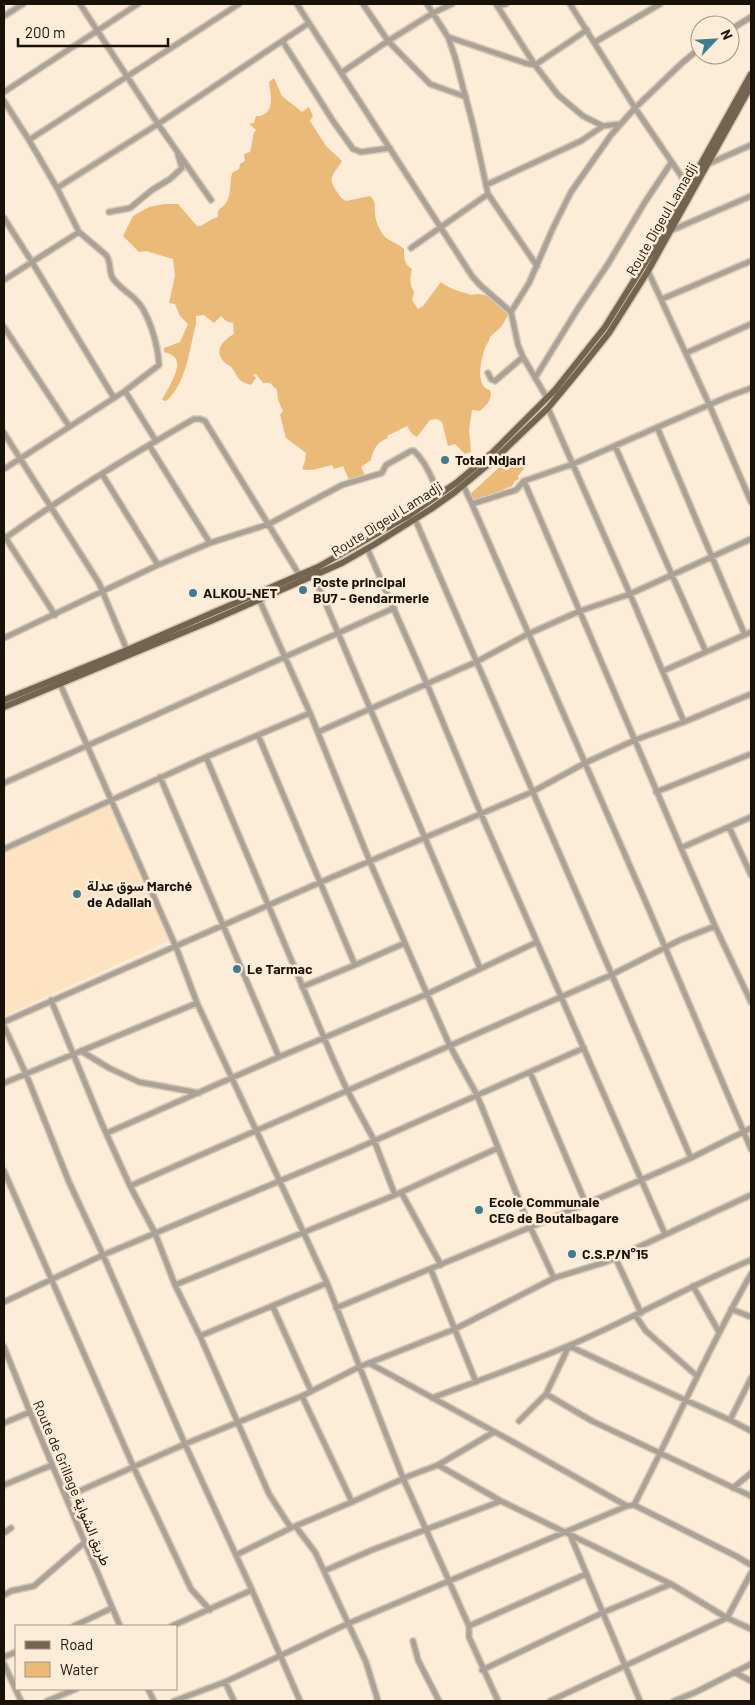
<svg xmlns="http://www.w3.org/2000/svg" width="755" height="1705" font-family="Barlow,Vazirmatn,sans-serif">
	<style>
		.built { fill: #fde3c2 }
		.water { fill: #ebba78 }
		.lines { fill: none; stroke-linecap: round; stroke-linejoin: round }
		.minor-casing { stroke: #d9c9b6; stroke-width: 8 }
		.major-casing { stroke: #d9c9b6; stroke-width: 9 }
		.minor { stroke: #aba297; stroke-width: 5 }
		.major { stroke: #736450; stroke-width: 6 }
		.poi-dot { fill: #3d7d90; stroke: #fdecd7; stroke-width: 2 }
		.labels { text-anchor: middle; stroke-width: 5; stroke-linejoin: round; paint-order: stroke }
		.street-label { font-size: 14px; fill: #191209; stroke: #fdecd7 }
		.poi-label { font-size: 14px; font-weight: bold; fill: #191209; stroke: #fdecd7; text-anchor: start }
	</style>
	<rect width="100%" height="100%" fill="#fdecd7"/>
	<path class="built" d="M109,802L171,940L4,1016V849Z"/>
	<path class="water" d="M274,78L282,96L302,112L309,107L313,116L310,121L326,146L342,161C333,176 326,177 338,193C340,197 342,199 346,201L370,196C377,202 374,206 375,214C375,220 380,231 384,236C389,241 399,244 404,249C404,259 404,264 412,269C410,277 409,285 414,292L412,300L418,309L423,306L441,282C450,290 461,291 471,295C488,290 497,303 509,314L501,327L490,337C489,343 485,345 484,351C481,361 475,387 490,390C493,399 487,405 480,411L472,410L469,429L471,452L465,454L455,444L448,446L442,422L437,419L430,420L417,437L412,434L407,426L387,436L388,438C377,442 373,449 371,460L361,467L365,475L362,477H357L349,480L343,466L334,469L332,465C322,467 312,472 302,469L305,461L306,453L286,438L280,415L283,411L278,400L277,390L270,383H263L256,374L253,375L256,378L251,385C235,380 240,378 231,367C228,364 224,363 222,359C214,349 225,339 234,334L233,323L226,321L221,316L214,323L204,315L196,316V324C189,350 187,383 166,401L162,400C166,391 183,367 175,358C173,355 168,353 164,352V348L180,342L188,324L180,316L175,304L169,303L175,276L173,259L146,251L139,252L123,236L133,216L149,207L164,204H178L197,226H201L212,219L218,217C216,207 224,209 227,201C231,194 230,181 232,173L239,169L240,164L245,161L244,154L250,152C253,145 251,136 256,130L249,124L254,123L256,116C259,116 262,116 264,114C275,109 270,90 269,82Z
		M518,456L520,462L526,466L518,476L519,479L515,481L512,486L474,502L470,494C483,483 495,470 509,460L512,461Z"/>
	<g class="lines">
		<defs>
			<path id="minor" d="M80,4L158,124L211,200
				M297,4L309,23
				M427,4L448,37L455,57L473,125L488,194L537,266
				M452,4L433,13L388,41L430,84L466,97
				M496,4L535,65L558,95L583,116L603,126L620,124
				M570,4L635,108L688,186
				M497,6L506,4
				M4,16L23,4
				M730,30L751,17
				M448,37L525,63L535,65L587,30
				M283,42L333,121L353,149L361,152L390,148
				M595,42L660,4
				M341,73L388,41L363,4
				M4,92L138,4
				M4,101L29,140L57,188L79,232L106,255C111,261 109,270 112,277C117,286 128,292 135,299C149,312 158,345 159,365L125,391L4,469
				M29,140L239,4
				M708,164L751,145
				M486,185L581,141L603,126
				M57,188L158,124L309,23L472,276L480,285L511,312L518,345L523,357L547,398
				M109,212L130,208L152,190L170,179L182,168L178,155
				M4,218L32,262L114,398
				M670,231L751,196
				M411,248L488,194
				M648,271L709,404L751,502
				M4,280L79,232
				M662,299L751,261
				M511,312L529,283L553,228L571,192L611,135L635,108L682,63L700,48
				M4,327L69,426
				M686,353L751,324
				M488,373L491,379L495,381L523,357
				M535,378L577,310L608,264L645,202L671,163
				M125,391L156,441
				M548,408L630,594L684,722
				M657,427L745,635
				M4,433L99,583L127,650
				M149,445L210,543
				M615,446L706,652
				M102,474L158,565
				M524,481L681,848L715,926L751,1002
				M463,485L472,504L516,490L524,481L573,464L727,397L751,388
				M472,504L647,905L751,1149
				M415,519L691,1158
				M5,537L55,615
				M4,539C65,495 129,456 194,419H200L205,421L300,576
				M367,548L427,684L481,814L665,1234
				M314,576L480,968
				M258,597L310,713L370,862L427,994L450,1046L477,1095L527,1220L554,1278
				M4,638L158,565L210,543L269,524L342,485L382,473L386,465L411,451H414C423,459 429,471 434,483
				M663,671L751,632
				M60,684L176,947L197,1003L327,1283L403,1478L469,1626V1637L498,1701
				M310,713L206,757L333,1059L347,1090L374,1140L395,1195
				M318,732L476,662L528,634L580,611L630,594L751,539
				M258,735L355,965L405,943
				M160,777L279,1057
				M4,783L394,608
				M656,792L751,754
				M729,827L751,875
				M681,848L751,817
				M4,849L206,757
				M302,987L355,965
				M51,1000L102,1124L130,1186L155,1233L175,1285L200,1336L269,1494L291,1528
				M4,1022L321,882L532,792L585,763L635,740L684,722L751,694
				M4,1026L26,1074L69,1182L103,1255L185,1444L252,1590L300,1701
				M81,1051L109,1068L139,1082L199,1093
				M530,1072L586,1204
				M4,1083L197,1003
				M107,1133L279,1057L427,994L537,942
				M4,1171L134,1468L191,1589L210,1610
				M130,1186L611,975L680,940L715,926
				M401,1192L441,1265
				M615,1257L641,1313
				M431,1270L476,1382
				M175,1285L395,1195L498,1148
				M693,1286L719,1332
				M4,1302L103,1255L349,1152L584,1048
				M273,1307L311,1391
				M336,1308L586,1204L691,1158L751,1128
				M731,1309L751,1317
				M635,1315L646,1331L697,1376
				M200,1336L327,1283
				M4,1347L30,1412L120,1626
				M369,1363L515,1443L627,1506L634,1505L736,1556L751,1565
				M546,1394L592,1421L751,1496
				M302,1396L352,1502
				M432,1398C477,1381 523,1365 568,1346C630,1320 689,1286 751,1260
				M730,1420L751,1378
				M519,1421L546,1394L569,1346L685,1400L730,1420L751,1431
				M4,1423L30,1412
				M438,1465L501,1501L671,1584L727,1618L751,1629
				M4,1485L52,1465
				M733,1488L751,1473
				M66,1497L185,1444L302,1396L359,1367L455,1329L554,1278L606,1262L751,1195
				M634,1505C674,1428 708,1348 751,1274
				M296,1527L315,1552L324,1571L366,1662L378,1701
				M4,1533L11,1528
				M571,1537L640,1701
				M236,1555L291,1528L352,1502L409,1476L438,1465L494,1432
				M324,1571L372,1550L501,1501
				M4,1595L11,1591L34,1586L85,1542
				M74,1626L112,1608
				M172,1626L252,1590
				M469,1626L586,1574
				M413,1641L418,1660L439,1701
				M4,1657L16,1652
				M4,1664L21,1701
				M482,1670L602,1613L671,1584
				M734,1672L751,1681
				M225,1682L234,1701
				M148,1689L154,1701
				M47,1701L76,1689
				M174,1701L225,1682L347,1624L627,1506
				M550,1701L727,1618L751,1573
				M674,1701L696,1692L751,1664"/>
			<path id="major" d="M4,700L127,650L318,567L408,516L456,483L492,453L555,390L605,327L653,250L751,74
				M4,707L213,620L342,563L375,544L431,509L455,492L496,458L548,408L577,373L609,333L648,271L751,86"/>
		</defs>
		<use href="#minor" class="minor-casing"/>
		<use href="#major" class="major-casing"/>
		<use href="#minor" class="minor"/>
		<use href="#major" class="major"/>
	</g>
	<g class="poi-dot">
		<circle cx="445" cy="460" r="5"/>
		<circle cx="303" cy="590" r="5"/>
		<circle cx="193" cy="593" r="5"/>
		<circle cx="77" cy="894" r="5"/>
		<circle cx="237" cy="969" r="5"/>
		<circle cx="479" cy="1210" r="5"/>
		<circle cx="572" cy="1254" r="5"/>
	</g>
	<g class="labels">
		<g class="street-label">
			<text transform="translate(662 219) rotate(-60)" y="5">Route Digeul Lamadji</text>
			<text transform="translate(387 519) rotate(-32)" y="5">Route Digeul Lamadji</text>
			<text transform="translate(72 1483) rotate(67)" y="5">Route de Grillage طريق الشواية</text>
		</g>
		<g class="poi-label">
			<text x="455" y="465">Total Ndjari</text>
			<text x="313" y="587">Poste principal<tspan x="313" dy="16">BU7 - Gendarmerie</tspan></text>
			<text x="203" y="598">ALKOU-NET</text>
			<text x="87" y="891">سوق عدلة Marché<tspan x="87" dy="16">de Adallah</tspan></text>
			<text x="247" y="974">Le Tarmac</text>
			<text x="489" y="1207">Ecole Communale<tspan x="489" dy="16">CEG de Boutalbagare</tspan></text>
			<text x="582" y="1259">C.S.P/N°15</text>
		</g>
	</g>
	<rect width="755" height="1705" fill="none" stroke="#191209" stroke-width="10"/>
	<rect x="15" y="1625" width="162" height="65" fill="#fdecd7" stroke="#a29585"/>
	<rect x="25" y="1641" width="25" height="8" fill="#736450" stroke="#a29585"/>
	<text x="60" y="1650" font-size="15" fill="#191209">Road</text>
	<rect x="25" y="1662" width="25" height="15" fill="#ebba78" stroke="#a29585"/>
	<text x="60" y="1675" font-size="15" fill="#191209">Water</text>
	<g transform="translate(715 40) rotate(65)"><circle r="24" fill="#fdecd7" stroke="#a29585"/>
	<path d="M0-4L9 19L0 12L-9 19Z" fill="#3d7d90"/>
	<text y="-8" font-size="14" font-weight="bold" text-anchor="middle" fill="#191209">N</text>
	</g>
	<path d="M18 38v8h150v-8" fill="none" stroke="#191209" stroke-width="2.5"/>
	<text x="25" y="38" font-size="15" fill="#191209" stroke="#fdecd7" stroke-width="4" paint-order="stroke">200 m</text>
</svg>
